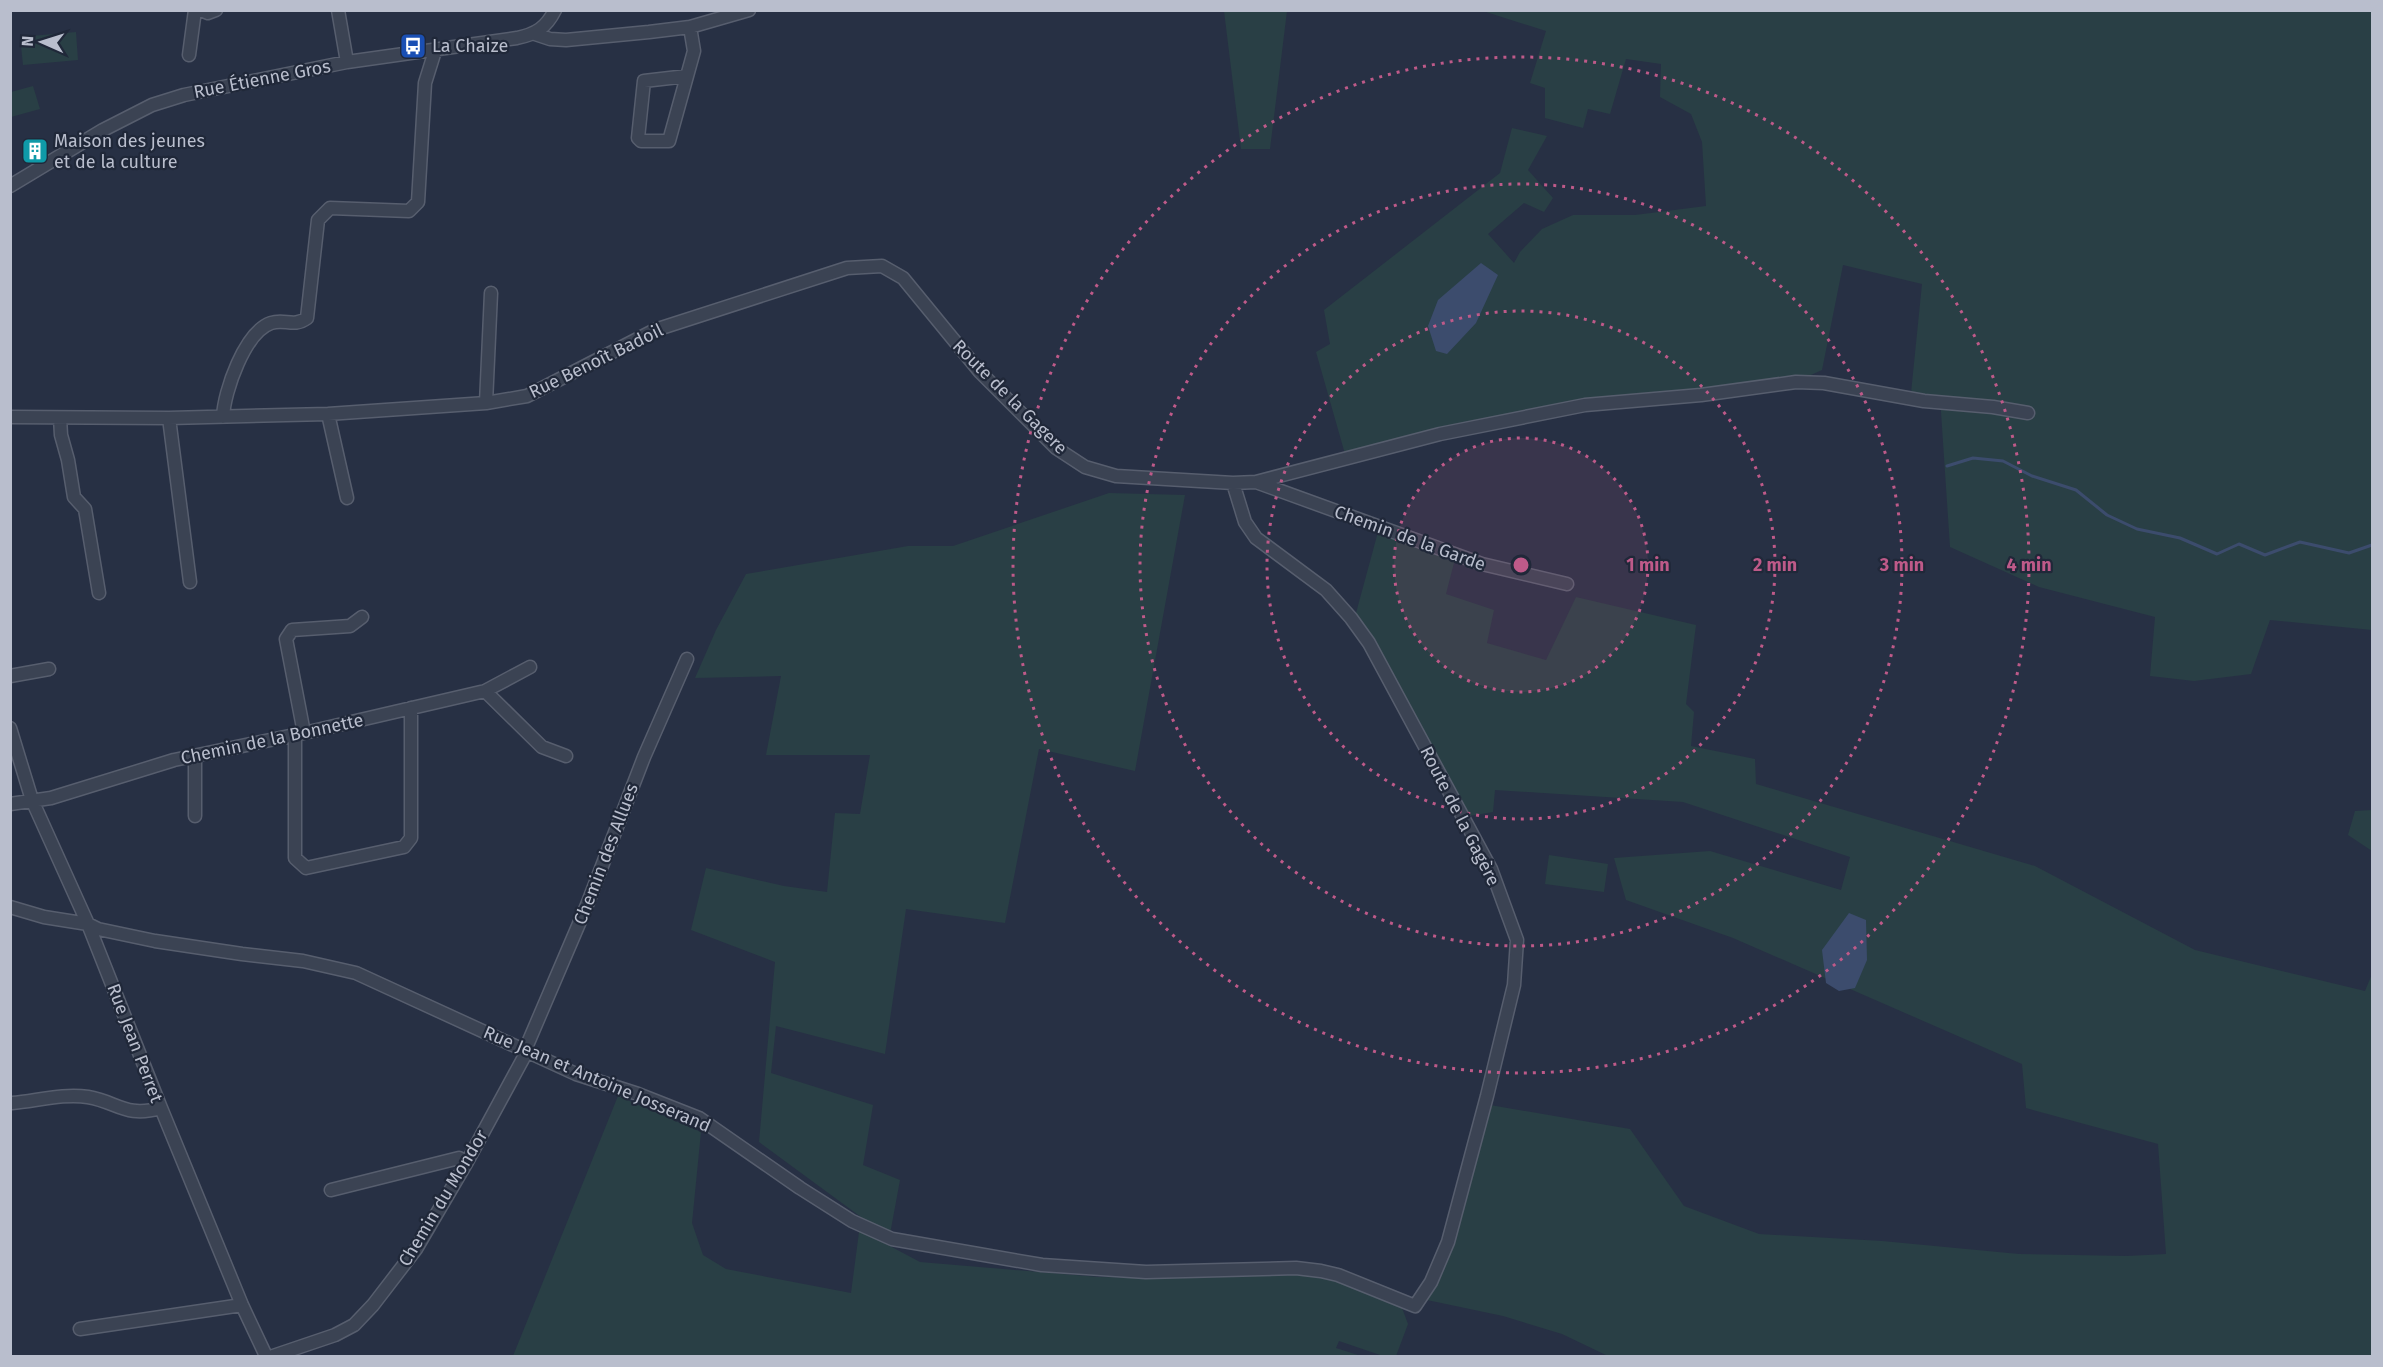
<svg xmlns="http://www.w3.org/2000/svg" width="2383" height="1367" font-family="'Fira Sans',sans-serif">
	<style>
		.green { fill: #293f45 }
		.water { fill: #3c4c6d }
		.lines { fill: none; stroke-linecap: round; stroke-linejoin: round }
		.stream { stroke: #3c4c6d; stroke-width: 3 }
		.street-casing { stroke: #575e6e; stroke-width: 15 }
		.street { stroke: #3b4353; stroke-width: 12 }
		.ring { fill: none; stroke: #be5a89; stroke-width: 3; stroke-dasharray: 3 6 }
		.labels { text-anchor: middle; stroke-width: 4.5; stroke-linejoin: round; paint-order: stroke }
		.poi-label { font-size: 18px; fill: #b9becd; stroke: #202839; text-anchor: start }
		.street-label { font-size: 18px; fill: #b9becd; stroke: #202839 }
		.centre { fill: #be5a89; stroke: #202839; stroke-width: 3 }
		.ring-label { font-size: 18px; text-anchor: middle; font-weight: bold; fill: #be5a89; stroke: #202839; stroke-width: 4.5; stroke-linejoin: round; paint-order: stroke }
	</style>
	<rect width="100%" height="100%" fill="#273044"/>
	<path class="green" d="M1224,11H1287L1270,149H1241Z
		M1483,11H2372V630L2270,620L2251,674L2194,681L2150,676L2155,617L2039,587L1950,547L1940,397L1911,393L1922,284L1843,265L1822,370L1811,375L1585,402L1345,454L1316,352L1330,344L1324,310L1500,173L1512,128L1547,136L1528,170L1553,198L1544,212L1524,203L1488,234L1514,263L1520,252L1542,229L1573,215H1635L1706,206L1702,142L1691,114L1660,97L1661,64L1626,59L1610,114L1588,109L1583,128L1545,118V88L1530,83L1546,31Z
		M76,32L78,60L23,65L20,37Z
		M33,86L40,109L11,117V92Z
		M1109,493L1185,495L1135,771L1039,749L1005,923L906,909L885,1054L776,1026L771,1073L873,1105L863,1165L900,1180L888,1245L920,1262L1098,1277L1190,1278L1297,1272L1338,1279L1402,1308L1408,1324L1396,1356H1383L1339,1341L1336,1348L1361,1356H513L618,1096L701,1132L692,1223L703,1255L726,1269L851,1293L861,1217L759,1142L775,962L691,930L706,868L784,886L827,892L835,813L860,814L870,755H766L781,676L695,678L716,630L746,574L908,546H953Z
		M1378,532L1455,559L1446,594L1494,610L1487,643L1546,660L1576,597L1696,625L1686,704L1694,712L1691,746L1755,759L1756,784L2035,866L2195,950L2365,991L2372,974V1356H1608L1562,1334L1503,1316L1427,1300L1435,1285L1490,1105L1630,1129L1684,1206L1759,1234L1882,1241L2019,1254L2127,1256L2166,1254L2158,1144L2026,1108L2022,1064L1733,938L1626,900L1614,858L1710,851L1841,890L1850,857L1683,802L1495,790L1493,812L1469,816L1356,613Z
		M2372,810V851L2348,835L2355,811Z
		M1549,855L1608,864L1604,892L1545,884Z"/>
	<path class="water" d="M1481,263L1498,275L1476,323L1447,354L1436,351L1428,326L1438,300Z
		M1849,913L1866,920L1867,960L1855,988L1839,991L1826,983L1822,950Z"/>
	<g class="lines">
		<path class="stream" d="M1947,466L1973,458L2003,461L2032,476L2076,490L2107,515L2137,529L2180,538L2217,554L2239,544L2265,555L2300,542L2349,553L2372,545"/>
		<defs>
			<path id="street" d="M201,10L208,13L216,10
				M338,10L347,62
				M535,34L550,39L566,40L649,32L690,27L749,10
				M189,55L195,10
				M687,76L644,81L638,138L641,141H669L694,51L690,27
				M10,186L103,130L152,105L184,95L347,62L517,38C536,34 546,28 555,10
				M486,403L491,293
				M328,414L347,498
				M10,417L169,418L328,414L486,403L527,396L655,330L847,268L882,266L903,278L980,372L1056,448L1085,467L1116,476L1233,483L1256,482L1440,434L1585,405L1701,395L1796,382L1824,383L1924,401L1993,407L2028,413
				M223,417C224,391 245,332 271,323C285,318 293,328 307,318L318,220L330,208L409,211L418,202L425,83L435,51
				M60,418L61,435L68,460L74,497L85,509L99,593
				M169,418L190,582
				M1256,482L1482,564L1567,584
				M10,676L49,669
				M485,691L542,747L566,756
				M10,728L32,800L88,924L161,1108L242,1305L266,1356
				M304,733L286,639L292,630L350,626L362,617
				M295,735V858L306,868L404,847L411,838V708
				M195,756V816
				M10,804L51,798L174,760L304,733L485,691L530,667
				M10,907L44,917L88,924L98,929L155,941L242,954L303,961L356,973L576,1074L638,1094L699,1118L800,1188L852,1221L892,1239L1042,1265L1146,1272L1296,1268L1321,1271L1338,1275L1415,1306L1431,1282L1448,1242L1487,1096L1514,985L1517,940L1491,869L1369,643L1351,618L1326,590L1256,538L1245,522L1233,483
				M12,1103C36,1101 64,1093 88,1097C118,1102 125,1118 161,1108
				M331,1190L459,1158L467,1162
				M80,1329L242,1305
				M273,1356L335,1335L354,1325L373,1305L416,1249L467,1162L524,1057L525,1050L587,905L644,757L687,659"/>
		</defs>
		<use href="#street" class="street-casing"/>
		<use href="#street" class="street"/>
	</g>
	<circle cx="1521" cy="565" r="127" fill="#be5a89" fill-opacity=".12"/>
	<g class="ring">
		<circle cx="1521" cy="565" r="127"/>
		<circle cx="1521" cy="565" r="254"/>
		<circle cx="1521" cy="565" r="381"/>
		<circle cx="1521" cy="565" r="508"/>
	</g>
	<defs>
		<symbol id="bus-square" viewBox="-11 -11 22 22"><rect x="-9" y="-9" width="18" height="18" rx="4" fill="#1a4fb4" stroke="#202839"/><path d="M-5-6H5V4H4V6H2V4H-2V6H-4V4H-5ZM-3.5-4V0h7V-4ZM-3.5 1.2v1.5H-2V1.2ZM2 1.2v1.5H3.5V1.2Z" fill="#fff"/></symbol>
		<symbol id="building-square" viewBox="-11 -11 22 22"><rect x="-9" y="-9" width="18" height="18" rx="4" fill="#0f9aa8" stroke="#202839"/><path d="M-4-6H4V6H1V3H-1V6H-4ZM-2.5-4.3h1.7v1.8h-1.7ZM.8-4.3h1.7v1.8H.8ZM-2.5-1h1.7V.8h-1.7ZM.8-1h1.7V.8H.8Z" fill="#fff"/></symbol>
	</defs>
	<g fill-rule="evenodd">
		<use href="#bus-square" x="398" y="31" width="30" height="30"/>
		<use href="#building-square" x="20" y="136" width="30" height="30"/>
	</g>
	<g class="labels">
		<g class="poi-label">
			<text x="432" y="52">La Chaize</text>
			<text x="54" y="147">Maison des jeunes<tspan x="54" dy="21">et de la culture</tspan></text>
		</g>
		<g class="street-label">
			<text transform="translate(262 79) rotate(-11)" y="6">Rue Étienne Gros</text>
			<text transform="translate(596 361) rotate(-26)" y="6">Rue Benoît Badoil</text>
			<text transform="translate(1010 397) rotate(45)" y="6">Route de la Gagere</text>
			<text transform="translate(1410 538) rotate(20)" y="6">Chemin de la Garde</text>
			<text transform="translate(272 739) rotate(-12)" y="6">Chemin de la Bonnette</text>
			<text transform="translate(1460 816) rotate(63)" y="6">Route de la Gagère</text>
			<text transform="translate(606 854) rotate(-69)" y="6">Chemin des Allues</text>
			<text transform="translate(135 1043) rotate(69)" y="6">Rue Jean Perret</text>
			<text transform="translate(597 1079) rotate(23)" y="6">Rue Jean et Antoine Josserand</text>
			<text transform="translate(443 1198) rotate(-59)" y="6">Chemin du Mondor</text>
		</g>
	</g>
	<circle cx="1521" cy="565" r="9" class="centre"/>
	<g class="ring-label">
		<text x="1648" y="571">1 min</text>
		<text x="1775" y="571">2 min</text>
		<text x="1902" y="571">3 min</text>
		<text x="2029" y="571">4 min</text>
	</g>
	<rect width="2383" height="1367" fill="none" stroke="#b9becd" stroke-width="24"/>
	<g transform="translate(42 42) rotate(273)" stroke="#202839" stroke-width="4.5" paint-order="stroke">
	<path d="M0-4.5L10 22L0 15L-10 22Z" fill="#b9becd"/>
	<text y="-9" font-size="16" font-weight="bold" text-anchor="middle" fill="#b9becd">N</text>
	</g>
</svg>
